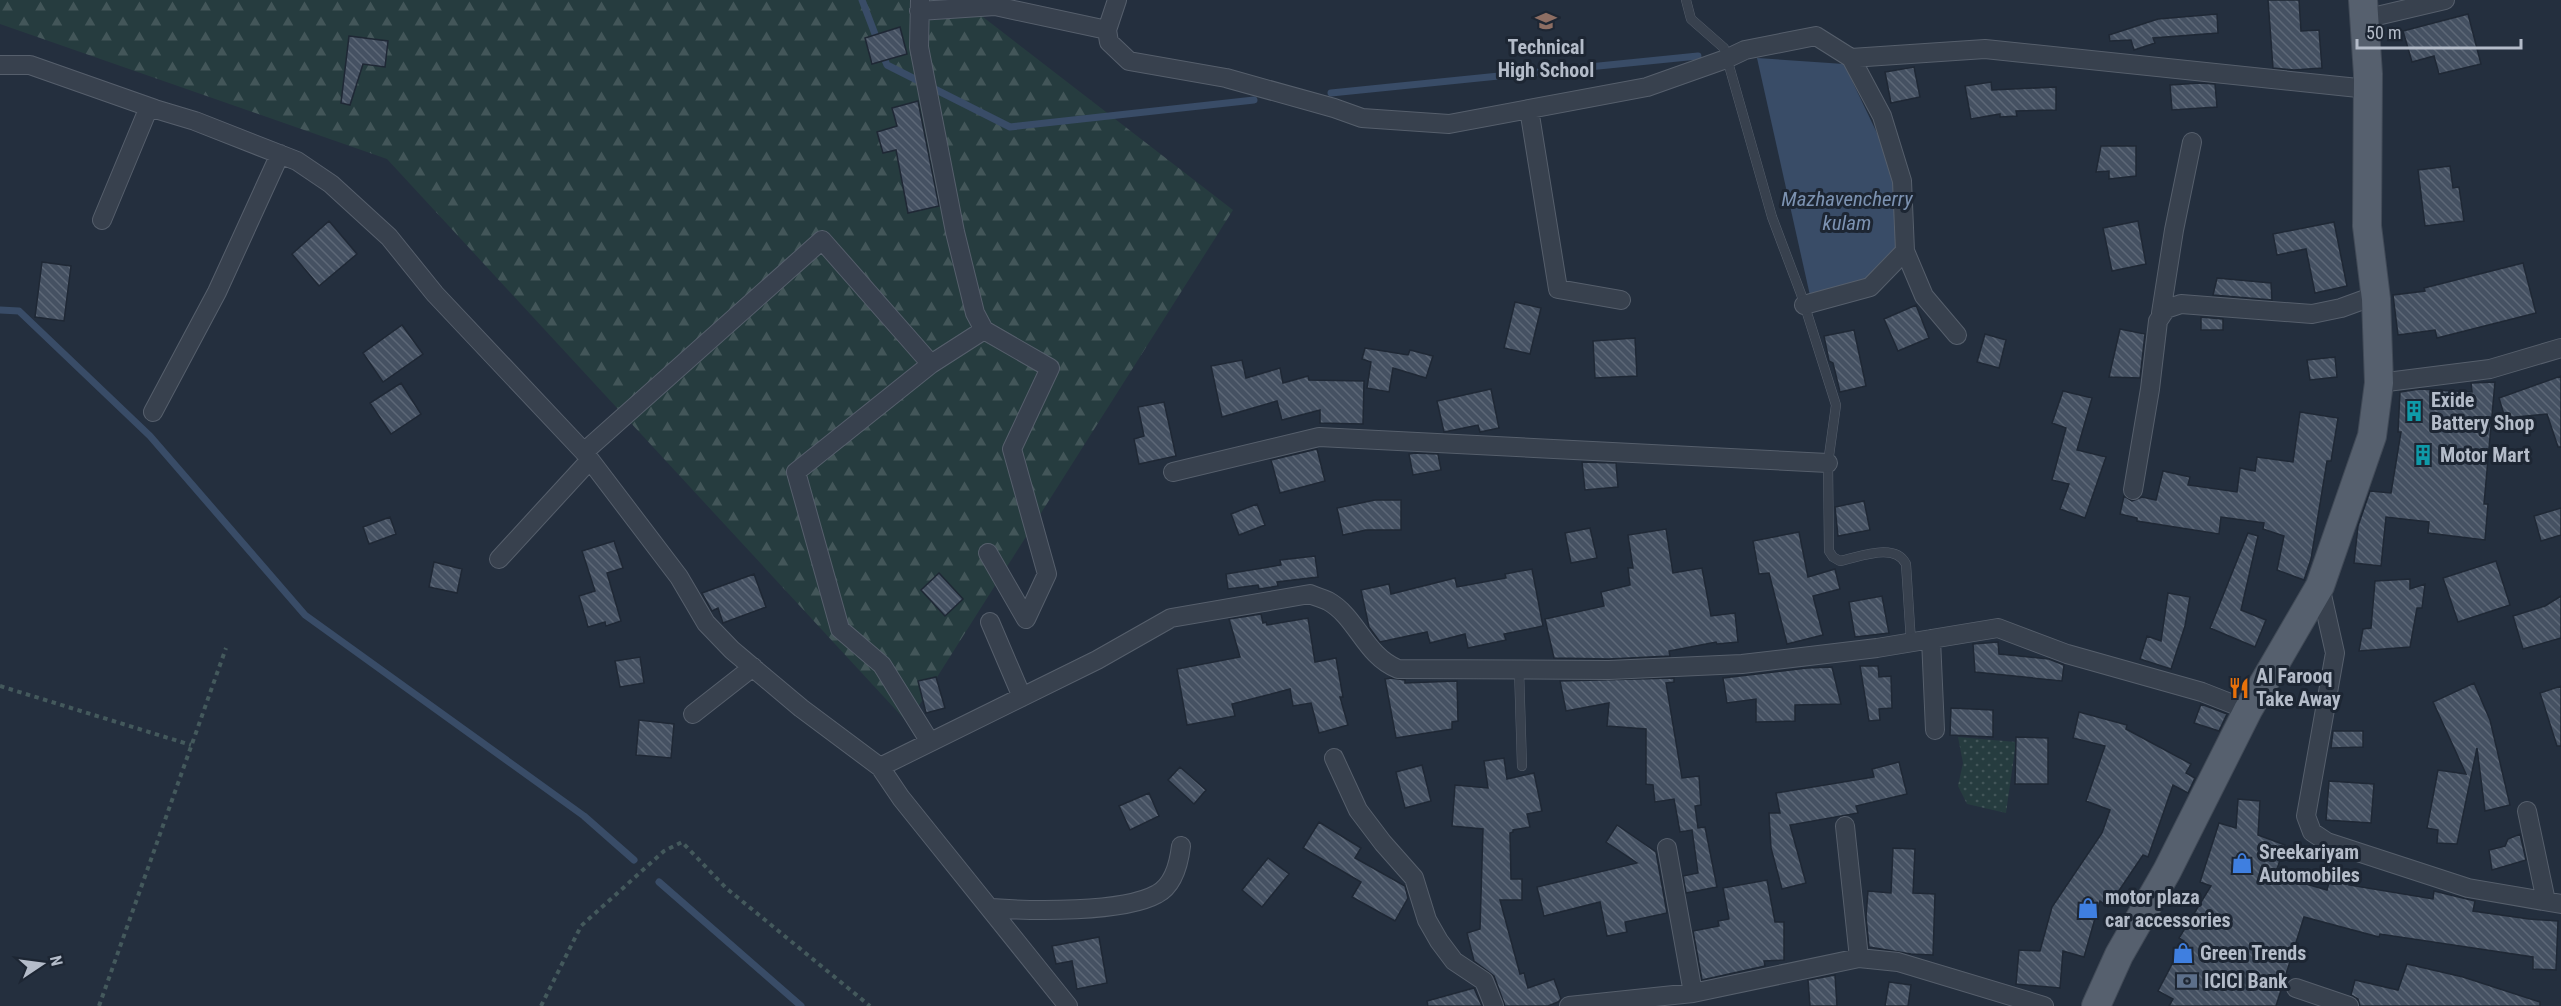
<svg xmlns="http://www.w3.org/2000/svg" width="2561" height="1006" font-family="'Roboto Condensed',sans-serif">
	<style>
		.grass { fill: url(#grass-dots) }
		.forest { fill: url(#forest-firs) }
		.water { fill: #394c67 }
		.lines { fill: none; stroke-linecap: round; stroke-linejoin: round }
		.stream { stroke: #394c67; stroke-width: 7 }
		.building { fill: url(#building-back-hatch); stroke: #1f2835; stroke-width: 1.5 }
		.service-casing { stroke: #565f6c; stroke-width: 10 }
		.minor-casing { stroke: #565f6c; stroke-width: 20 }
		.primary-casing { stroke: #414a57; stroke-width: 30 }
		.path { stroke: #44595c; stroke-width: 4; stroke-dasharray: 4.5 4.5; stroke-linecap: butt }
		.service { stroke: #38414e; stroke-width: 9 }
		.minor { stroke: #38414e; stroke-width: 18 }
		.primary { stroke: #56606e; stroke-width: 28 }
		.labels { text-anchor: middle; stroke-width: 6; stroke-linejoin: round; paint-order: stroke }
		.poi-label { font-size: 20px; font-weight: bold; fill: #b4bcc9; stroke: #1d2633; text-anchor: start }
		.water-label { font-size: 21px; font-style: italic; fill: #7c92b1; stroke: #1d2633 }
	</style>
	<defs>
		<pattern id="grass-dots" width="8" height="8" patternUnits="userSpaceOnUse" patternTransform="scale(1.5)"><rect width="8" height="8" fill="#263c3f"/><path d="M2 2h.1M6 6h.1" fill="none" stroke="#435659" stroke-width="1.8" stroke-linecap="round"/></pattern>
		<pattern id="forest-firs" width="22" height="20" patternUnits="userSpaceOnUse" patternTransform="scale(1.5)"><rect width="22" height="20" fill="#263c3f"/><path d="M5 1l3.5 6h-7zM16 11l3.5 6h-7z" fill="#435659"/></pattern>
		<pattern id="building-back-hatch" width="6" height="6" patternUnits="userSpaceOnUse" patternTransform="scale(1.5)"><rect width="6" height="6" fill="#455162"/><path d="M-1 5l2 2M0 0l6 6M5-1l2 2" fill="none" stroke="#5d6877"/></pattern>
	</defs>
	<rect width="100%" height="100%" fill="#242f3e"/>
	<path class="grass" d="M1958,737L2016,742L2006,813L1967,804L1958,786L1963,763Z"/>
	<path class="forest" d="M0,0H961L1233,210L908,723L387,159L0,24Z"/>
	<path class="water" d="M1757,58L1844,64L1887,154L1903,204L1894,262L1881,284L1811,300Z"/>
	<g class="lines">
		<path class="stream" d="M862,0L878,42
			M882,53L887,65L1010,127L1254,100
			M1331,93L1698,56
			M0,310L19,311L150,436L305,615L584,816L634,860
			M659,882L801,1006"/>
	</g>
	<path class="building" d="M2268,0H2299L2301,31L2319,30L2322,68L2294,70L2273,68Z
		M2217,14L2218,33L2153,38L2155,43L2134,50L2131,40L2110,41L2109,35L2158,19Z
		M2468,14L2481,64L2439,74L2434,56L2412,62L2403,31Z
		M900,27L907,54L872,64L865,38Z
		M349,36L388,41L385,67L363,64L350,105L341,103Z
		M1914,67L1920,97L1891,103L1885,72Z
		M1991,82L1992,90L2056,87V110L2016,111L2017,116L2000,117V114L1971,119L1965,86Z
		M2200,83L2215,84L2217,107L2172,110L2170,85Z
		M918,101L939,206L908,213L896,150L883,153L877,132L897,126L892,108Z
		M2101,146H2136V176L2109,179V171L2096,172Z
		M2450,166L2453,188L2459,187L2464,221L2425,226L2418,170Z
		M329,221L357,254L319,286L292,254Z
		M2138,221L2146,264L2112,271L2103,228Z
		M2334,222L2347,286L2315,293L2306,249L2277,255L2273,234Z
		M42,262L71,266L64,321L35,317Z
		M2523,263L2536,313L2437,338L2435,330L2398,335L2393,295L2425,291L2424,288Z
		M2217,278L2271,283L2272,300L2213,295Z
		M1515,302L1541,308L1530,354L1504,348Z
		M1916,305L1929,338L1898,351L1884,319Z
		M2201,317L2223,319V330H2201Z
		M402,325L423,354L383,382L363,353Z
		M2120,329L2145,334L2140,378L2109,377Z
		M1854,330L1866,386L1840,392L1833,363L1829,361L1824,336Z
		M1985,334L2006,340L1999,368L1977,362Z
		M1635,338L1637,376L1595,378L1593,341Z
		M1365,348L1408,355L1410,350L1433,356L1426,378L1393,368L1389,392L1367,388L1371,362L1362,359Z
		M2335,357L2337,377L2310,380L2307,360Z
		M1242,360L1246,378L1280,368L1283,383L1308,376L1309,380L1364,381L1363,424L1320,423V410L1282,420L1277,401L1222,417L1211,366Z
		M2561,376V447H2558L2547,414L2505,418L2499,398Z
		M2495,382L2484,504H2488L2485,540L2428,533L2429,522L2386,517L2381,566L2354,563L2358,526L2370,491L2391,493L2401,432H2398L2400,392L2420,389L2472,392L2471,383Z
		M401,383L421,414L391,434L370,403Z
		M1491,389L1499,428L1480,432L1478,425L1444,432L1437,401Z
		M2063,391L2092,398L2077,450L2106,457L2085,518L2060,509L2069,484L2052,480L2066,428L2052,423Z
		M1164,402L1176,456L1139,464L1134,439L1144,436L1138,407Z
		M2300,412L2338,418L2331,461H2327L2311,559L2304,580L2277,570L2284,536L2263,529L2264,523L2221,517L2219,534L2137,521V518L2120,514L2124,496L2132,501L2142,497L2156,500L2163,471L2190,477L2188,485L2237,492L2240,468L2255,471L2257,457L2293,462Z
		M1317,449L1325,481L1280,493L1271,460Z
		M1415,453L1438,454L1441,470L1413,475L1409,454Z
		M1582,462L1616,463L1618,487L1585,490Z
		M1375,500H1401V530H1366L1343,535L1337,508Z
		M1864,501L1870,530L1838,536L1835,507Z
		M1257,504L1265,525L1239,535L1231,514Z
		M2561,508V535L2541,541L2534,516Z
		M390,517L396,534L369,544L363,527Z
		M1590,528L1597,558L1571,563L1565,533Z
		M1666,529L1673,573L1702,568L1711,616L1735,613L1738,642L1717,644L1716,642L1669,651L1670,656L1609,659L1554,658L1545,619L1604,606L1601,592L1630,585L1628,568H1633L1628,535Z
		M1799,532L1808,577L1835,569L1840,589L1813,596L1823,635L1787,644L1769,573L1759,574L1753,541Z
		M2248,533L2258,536L2241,610L2266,620L2255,647L2210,628Z
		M614,541L623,568L607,573L621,621L606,626L605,622L588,627L579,596L595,591L582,551Z
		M1315,556L1318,577L1277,582L1278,586L1259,589L1258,585L1228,589L1226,574L1281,565L1280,560Z
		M2496,561L2510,605L2458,622L2443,578Z
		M434,562L462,569L457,593L429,587Z
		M1532,569L1543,626L1504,634L1506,640L1468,648L1465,634L1430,643L1427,632L1380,642L1369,627L1361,590L1389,584L1391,594L1455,578L1457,587L1506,578L1505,574Z
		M939,573L963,599L945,616L921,590Z
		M754,574L766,607L723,623L718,608L712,611L702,593Z
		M2410,579V589L2425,584L2422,608H2417L2410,647L2359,651L2363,629L2371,628L2375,581Z
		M2168,593L2190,597L2185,626L2171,669L2140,659L2147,636L2161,641Z
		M1882,596L1889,633L1855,637L1849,602Z
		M2561,596V638L2523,649L2513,616L2545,606Z
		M1261,614L1263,623L1266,622L1267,625L1308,618L1315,662L1336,658L1343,697H1340L1348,725L1319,733L1311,703L1293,706L1290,689L1232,704L1235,716L1187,725L1177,669L1240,657L1229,619Z
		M1998,642L1999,654L2049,659L2064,665L2062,681L1975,672L1973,644Z
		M640,657L644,683L620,687L615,661Z
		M1860,666H1878L1879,677L1891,676L1892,708L1879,709L1880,720L1869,721Z
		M1832,667L1841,704L1795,705V721L1756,722V699L1727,703L1723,678L1807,668Z
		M936,677L945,708L926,713L918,681Z
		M1391,678L1405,680V683L1457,681L1458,721L1452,722V729L1396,738L1385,679Z
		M1674,678V682L1666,683L1682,778L1699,776L1701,805L1695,806L1698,828L1705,827L1717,887L1686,893L1683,876L1698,873L1692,830L1680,832L1674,799L1655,802L1653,785L1646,784V729L1607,726L1609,703L1566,711L1560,681Z
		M2474,683L2490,720L2510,805L2485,811L2477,748L2457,844L2437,843L2438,830L2427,828L2438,770L2466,774L2433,702Z
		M2561,686V746H2557L2540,693Z
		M2201,704L2227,714L2219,731L2194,723Z
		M1951,708L1993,710V737L1950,735Z
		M2079,712L2127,725L2126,729L2191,764L2186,773L2195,778L2188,793L2173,785L2148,857L2143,855L2108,907L2100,901L2084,957L2063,951L2060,988L2016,984L2019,950L2040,951L2052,907L2102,833L2110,810L2086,801L2105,746L2073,738Z
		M639,720L674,724L671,758L636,755Z
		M2333,731H2363V747L2331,748Z
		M2016,737L2048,738V784H2015Z
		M1504,758L1507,779L1534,773L1542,811L1527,814L1530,827L1513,830V832L1510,833L1511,879H1522V900H1500L1520,974L1524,973L1528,988L1554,979L1561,999L1558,1002L1548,1006H1505L1494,976L1474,961L1467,933L1480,929L1483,829L1452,826L1455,785L1488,788L1484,761Z
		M1899,762L1907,794L1856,806L1858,813L1790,825L1806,883L1782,889L1771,848L1769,813H1780L1776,793L1874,777L1872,769Z
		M1422,765L1431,801L1405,808L1396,772Z
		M1180,767L1206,790L1194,804L1168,780Z
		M2329,781L2374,784L2371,823L2326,820Z
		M1149,793L1159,816L1130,830L1119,806Z
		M2238,799L2260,801L2258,835L2285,845L2275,875L2327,890L2332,871L2351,877L2349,885L2433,899L2434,891L2475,901L2473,911L2529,919L2558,921L2556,970L2533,969V957L2380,934L2379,937L2304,917L2276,1006H2169L2173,999L2158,991L2184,941L2179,938L2211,886L2200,882L2219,823L2236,828Z
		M1319,822L1361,848L1355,858L1405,886L1408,898L1395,921L1352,897L1361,882L1303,848Z
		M1617,825L1656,852L1667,913L1625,922L1627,932L1607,936L1600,902L1544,916L1537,887L1637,863L1606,842Z
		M2520,834L2526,860L2492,870L2489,850L2505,846L2508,839Z
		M1893,848L1915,849L1913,893L1935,894L1933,955L1911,954L1869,947L1866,917L1868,891L1891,893Z
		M1268,858L1289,874L1262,907L1242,890Z
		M1767,880L1775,922H1784V960L1764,961L1765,966L1702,980L1693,931L1719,926L1718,921L1729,919L1723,888Z
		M1099,937L1107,983L1077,989L1072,961L1056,964L1052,946Z
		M2407,964L2463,977L2540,1002V1006H2360L2358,999L2351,995L2355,980L2398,990Z
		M1835,975L1837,1006H1810L1808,980Z
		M1889,982L1911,985L1908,1006H1885Z
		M1474,988L1482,1006H1428L1427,1001Z"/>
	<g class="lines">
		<defs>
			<path id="service" d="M1686,0L1691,19L1724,48L1772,217L1801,294L1836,405L1828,463L1829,551L1833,557L1840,561C1860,557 1895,542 1906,564L1911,642
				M1519,669L1522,766"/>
			<path id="minor" d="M920,0L919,47L955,232L975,313L984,330L1050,368L1012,449L1047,574L1026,619L988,553
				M1117,0L1107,30L1109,42L1129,61L1226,78L1334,108L1362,118L1449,124L1647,87L1726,59L1745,50L1816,36L1851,58L1882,116L1902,181L1905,251L1870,287L1804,305
				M919,11L995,6L1107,30
				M2364,19L2445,0
				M1851,58L1985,49L2368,89
				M0,65H30L155,109L195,121L297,161L331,184L389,237L435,294L584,452L679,577L706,623L732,650L801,708L880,767L901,798L1068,1006
				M1529,109L1558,289L1621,300
				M102,220L149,107
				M1905,251L1924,296L1957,335
				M2161,313L2174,230L2192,142
				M2379,383L2490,369L2561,348
				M153,412L217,292L280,154
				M584,452L822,240L931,364
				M1173,472L1319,437L1828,463
				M2133,490L2150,389L2158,321L2166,309L2181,304L2312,314L2341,308L2363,300L2376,299
				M499,559L589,461
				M2320,586L2335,653L2306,816L2312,832L2327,842L2468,888L2561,904
				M990,622L1022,697
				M1931,639L1935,730
				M693,714L753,667
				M930,742L882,665L840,629L796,472L931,364L984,330
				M1334,758L1358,810L1383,843L1414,878L1427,920L1439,941L1454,961L1484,981L1494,1006
				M880,767L1097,660L1171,618L1310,594C1316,597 1322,598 1328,601C1357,617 1365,656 1398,669L1609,670L1742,664L1877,648L1998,628L2067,654L2202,692L2248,710
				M2527,811L2546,901
				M1845,826L1859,958
				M1667,848L1693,993
				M991,908C1031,911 1123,913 1157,894C1174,885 1179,863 1181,846
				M2296,988L2349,1006
				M1569,1006L1693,993L1859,958L1898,962L2044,1006"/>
			<path id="primary" d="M2096,1006L2119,955L2167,871L2248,710L2320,586L2372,436L2379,383L2376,299L2367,226L2368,74L2363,0"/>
		</defs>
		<use href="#service" class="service-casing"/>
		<use href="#minor" class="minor-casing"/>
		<use href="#primary" class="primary-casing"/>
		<path class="path" d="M0,686L191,745
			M99,1006L226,648
			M541,1006L581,926L664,851L682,842L726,888L870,1006"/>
		<use href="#service" class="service"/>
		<use href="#minor" class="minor"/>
		<use href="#primary" class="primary"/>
	</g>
	<defs>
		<symbol id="school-bare" viewBox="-9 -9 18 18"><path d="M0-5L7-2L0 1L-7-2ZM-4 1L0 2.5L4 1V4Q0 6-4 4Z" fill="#8d6e63" stroke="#1d2633" stroke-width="2.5" paint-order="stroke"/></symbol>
		<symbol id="building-bare" viewBox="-9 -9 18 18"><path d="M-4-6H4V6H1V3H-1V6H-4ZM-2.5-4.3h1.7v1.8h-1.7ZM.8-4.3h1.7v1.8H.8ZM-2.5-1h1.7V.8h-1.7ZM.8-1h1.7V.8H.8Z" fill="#0f9aa8" stroke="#1d2633" stroke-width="2.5" paint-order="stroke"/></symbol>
		<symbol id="restaurant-bare" viewBox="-9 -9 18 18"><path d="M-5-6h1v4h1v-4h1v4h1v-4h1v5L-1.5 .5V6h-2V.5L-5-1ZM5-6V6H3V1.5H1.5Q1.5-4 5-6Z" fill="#e8710a" stroke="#1d2633" stroke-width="2.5" paint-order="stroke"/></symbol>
		<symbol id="shop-bare" viewBox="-9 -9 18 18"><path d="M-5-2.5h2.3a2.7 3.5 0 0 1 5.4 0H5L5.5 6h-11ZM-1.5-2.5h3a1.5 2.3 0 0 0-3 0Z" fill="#3f7fe0" stroke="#1d2633" stroke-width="2.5" paint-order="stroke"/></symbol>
		<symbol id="bank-bare" viewBox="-9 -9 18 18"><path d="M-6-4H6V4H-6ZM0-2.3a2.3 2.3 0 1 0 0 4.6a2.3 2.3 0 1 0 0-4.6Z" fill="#5c6f8a" stroke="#1d2633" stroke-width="2.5" paint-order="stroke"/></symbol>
	</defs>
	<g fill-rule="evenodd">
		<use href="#school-bare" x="1531" y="6" width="30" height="30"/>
		<use href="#building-bare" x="2399" y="396" width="30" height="30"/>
		<use href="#building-bare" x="2408" y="440" width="30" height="30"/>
		<use href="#restaurant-bare" x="2224" y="673" width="30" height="30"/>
		<use href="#shop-bare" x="2227" y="848" width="30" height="30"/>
		<use href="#shop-bare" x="2073" y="893" width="30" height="30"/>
		<use href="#shop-bare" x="2168" y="938" width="30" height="30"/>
		<use href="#bank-bare" x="2172" y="966" width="30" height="30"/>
	</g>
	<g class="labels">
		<g class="poi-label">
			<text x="1546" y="54" text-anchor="middle">Technical<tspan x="1546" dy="23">High School</tspan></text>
			<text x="2431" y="407">Exide<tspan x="2431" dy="23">Battery Shop</tspan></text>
			<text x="2440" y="462">Motor Mart</text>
			<text x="2256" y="683">Al Farooq<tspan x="2256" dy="23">Take Away</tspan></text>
			<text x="2259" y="859">Sreekariyam<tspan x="2259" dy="23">Automobiles</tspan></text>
			<text x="2105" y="904">motor plaza<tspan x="2105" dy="23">car accessories</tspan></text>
			<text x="2200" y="960">Green Trends</text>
			<text x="2204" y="988">ICICI Bank</text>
		</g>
		<g class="water-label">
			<text x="1847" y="206">Mazhavencherry<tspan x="1847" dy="24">kulam</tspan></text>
		</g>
	</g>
	<g transform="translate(42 964) rotate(77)" stroke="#1d2633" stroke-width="4.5" paint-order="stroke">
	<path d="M0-4.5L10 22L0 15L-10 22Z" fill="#b4bcc9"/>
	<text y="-9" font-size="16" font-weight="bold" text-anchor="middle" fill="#b4bcc9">N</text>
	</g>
	<path d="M2357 39v9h164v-9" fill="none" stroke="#b4bcc9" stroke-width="3"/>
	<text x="2366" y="39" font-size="18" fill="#b4bcc9" stroke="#1d2633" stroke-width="4.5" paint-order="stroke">50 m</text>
</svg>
